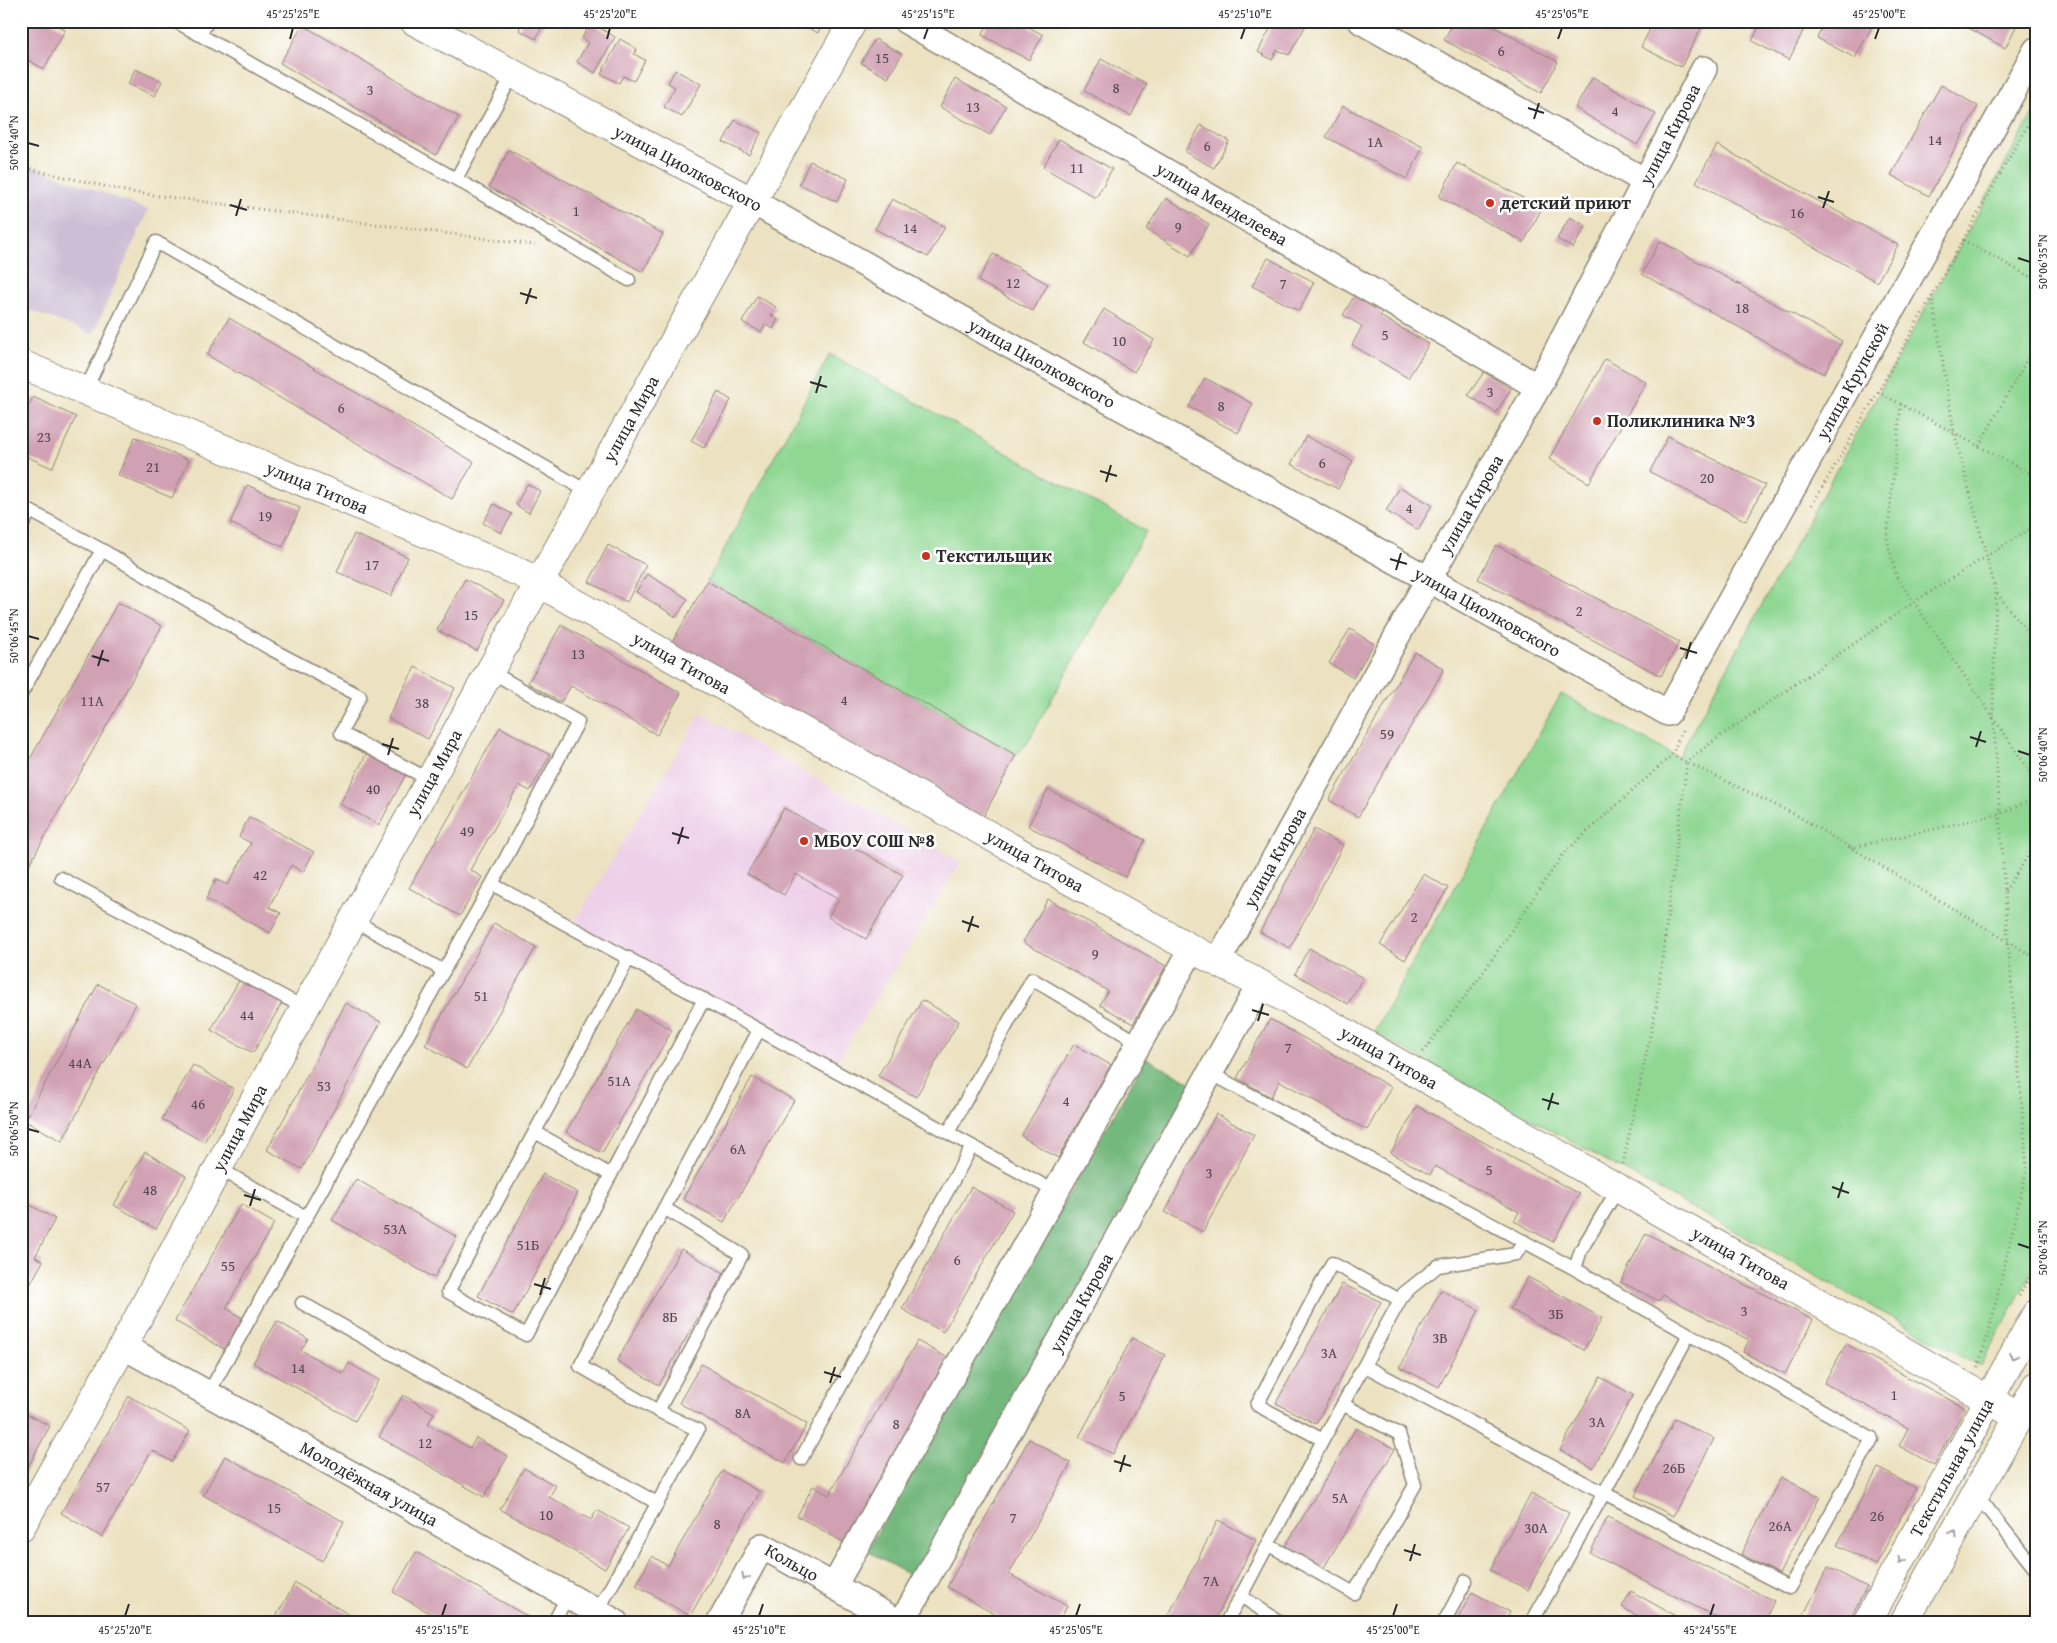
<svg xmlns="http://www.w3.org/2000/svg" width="2057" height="1643" font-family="'Gentium Book Plus',serif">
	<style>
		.built { fill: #eed0e8 }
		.industrial { fill: #ccbed4 }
		.green { fill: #8fd793; stroke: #5d815f }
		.forest { fill: #73b87d; stroke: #4f7254 }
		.building { fill: #d0a0b3 }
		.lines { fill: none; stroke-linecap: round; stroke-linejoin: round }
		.lane-casing { stroke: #8c8676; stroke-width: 15 }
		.street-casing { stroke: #8c8676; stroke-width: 28 }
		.secondary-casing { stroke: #8c8676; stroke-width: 30 }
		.path { stroke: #8c8676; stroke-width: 3; stroke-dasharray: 1 4; stroke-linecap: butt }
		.lane { stroke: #fff; stroke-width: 12 }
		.street { stroke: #fff; stroke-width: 25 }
		.secondary { stroke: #fff; stroke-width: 28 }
		.oneway { stroke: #a0a0a0 }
		.ticks { fill: none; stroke: #2b2b2b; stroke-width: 2 }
		.poi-dot { fill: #c8321e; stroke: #fff; stroke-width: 2 }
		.labels { text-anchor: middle; stroke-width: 5; stroke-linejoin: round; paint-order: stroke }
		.number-label { font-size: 15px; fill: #54484d }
		.street-label { font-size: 18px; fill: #2b2b2b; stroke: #fff }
		.poi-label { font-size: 18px; font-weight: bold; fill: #2b2b2b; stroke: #fff; text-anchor: start }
		.neatline { fill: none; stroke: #2b2b2b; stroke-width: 2 }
		.ticks-label { font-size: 12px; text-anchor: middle; fill: #2b2b2b }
	</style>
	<rect width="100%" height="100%" fill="#fff"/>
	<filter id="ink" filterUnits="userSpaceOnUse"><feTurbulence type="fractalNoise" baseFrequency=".02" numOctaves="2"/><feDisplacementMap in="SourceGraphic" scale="10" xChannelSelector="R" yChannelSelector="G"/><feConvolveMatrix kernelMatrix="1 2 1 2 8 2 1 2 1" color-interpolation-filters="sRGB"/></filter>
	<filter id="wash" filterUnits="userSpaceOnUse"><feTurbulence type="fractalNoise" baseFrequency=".0096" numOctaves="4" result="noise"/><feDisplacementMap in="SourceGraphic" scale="20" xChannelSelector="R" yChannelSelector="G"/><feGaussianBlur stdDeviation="1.12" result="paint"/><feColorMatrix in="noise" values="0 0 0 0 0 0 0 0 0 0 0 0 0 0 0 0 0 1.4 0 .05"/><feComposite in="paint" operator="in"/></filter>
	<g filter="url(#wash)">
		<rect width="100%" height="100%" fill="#ece2c1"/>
		<path class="built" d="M701,713L961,862L830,1073L571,928Z"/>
		<path class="industrial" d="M21,162L148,210L93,334L21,307Z"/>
		<path class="green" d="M2036,108V1265L1980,1366L1374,1033L1561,694L1678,757Z
			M830,354L1146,531L1026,745L1016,755L707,581Z"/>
		<path class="forest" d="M1146,1058L1192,1083L914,1578L867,1551Z"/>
		<g id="blocks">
			<path class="building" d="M21,21H49L65,30L44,69L21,56Z
				M523,21H545L536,39L519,30Z
				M795,21H824L818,33Z
				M990,21H1018L1043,35L1029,60L982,35Z
				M1274,21H1295L1305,27L1289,55L1277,50L1272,60L1258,52Z
				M1454,21H1484L1558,62L1541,93L1444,40Z
				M1654,21H1705L1681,67L1641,47Z
				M1762,21H1808L1789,60L1752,41Z
				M1825,21H1875L1855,58L1817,38Z
				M1956,21H2019L2005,48Z
				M591,23L615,37L595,73L577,62L588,42L582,38Z
				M303,25L459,117L436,155L280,63Z
				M620,39L637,49L634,54L645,60L634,81L623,76L619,83L601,74Z
				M875,39L902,54L888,78L861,63Z
				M1101,59L1147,84L1131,116L1084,91Z
				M135,69L162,81L155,96L128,84Z
				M675,70L701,84L682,117L664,107L675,87L668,83Z
				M1593,77L1656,114L1637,145L1575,108Z
				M955,79L1006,106L990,135L940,107Z
				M1941,85L1978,106L1929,196L1891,175Z
				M1343,106L1423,147L1407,179L1326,137Z
				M735,120L761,133L749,155L723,142Z
				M1201,125L1229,141L1214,168L1185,152Z
				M1059,139L1112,169L1096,198L1043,167Z
				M1717,145L1898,245L1877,282L1696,182Z
				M509,150L663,234L643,272L489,187Z
				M810,161L848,179L837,202L799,184Z
				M1457,163L1542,208L1524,242L1439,197Z
				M1166,198L1209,224L1190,256L1146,229Z
				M892,199L945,227L928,257L875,229Z
				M1570,217L1586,226L1573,248L1557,239Z
				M1660,241L1842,341L1824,374L1642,274Z
				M993,254L1048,284L1033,311L978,281Z
				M1268,258L1314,282L1299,311L1252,286Z
				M1359,288L1387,304L1380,316L1429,344L1408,378L1352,345L1362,326L1343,315Z
				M757,296L776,307L771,315L778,319L773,329L766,324L761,332L742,322Z
				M1104,309L1154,340L1134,372L1084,342Z
				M229,318L474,462L452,499L207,355Z
				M1605,359L1646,382L1589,483L1549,459Z
				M1484,372L1511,389L1496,413L1468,395Z
				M1205,378L1253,404L1238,433L1189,407Z
				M718,392L731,400L704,448L691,441Z
				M33,397L76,417L52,468L21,454V421Z
				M1306,436L1353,461L1338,489L1291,464Z
				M1668,436L1765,485L1746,521L1650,472Z
				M135,437L189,460L172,498L118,475Z
				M527,484L540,491L529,513L516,505Z
				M247,485L300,508L283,547L230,523Z
				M1400,487L1432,505L1418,530L1386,511Z
				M494,504L512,514L501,533L483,523Z
				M354,534L408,557L391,596L337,572Z
				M608,545L646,565L627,602L589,582Z
				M1496,545L1679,642L1661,676L1478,579Z
				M647,574L688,599L676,617L636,592Z
				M465,579L504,600L477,651L437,630Z
				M707,581L1016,755L982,819L671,644Z
				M118,602L162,626L24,874L21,873V775Z
				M561,625L681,693L657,735L571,686L561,702L528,683Z
				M1350,629L1374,644L1353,678L1329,663Z
				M1415,652L1444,669L1358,817L1329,800Z
				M415,667L455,688L428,739L388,718Z
				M500,727L550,755L530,791L519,785L470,870L482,877L460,916L409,888Z
				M367,753L406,774L379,825L340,804Z
				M1048,789L1145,840L1125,877L1028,826Z
				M784,808L903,875L866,939L828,917L839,899L796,874L784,895L747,874Z
				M249,817L314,852L303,872L291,865L269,907L281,913L270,933L206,899L216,879L228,885L251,843L239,837Z
				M1314,829L1343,845L1290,948L1260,932Z
				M1423,874L1448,888L1405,960L1380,945Z
				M1048,899L1166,966L1133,1024L1100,1005L1108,991L1023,942Z
				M494,923L536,947L467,1069L425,1045Z
				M1309,948L1363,978L1348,1004L1295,974Z
				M241,977L283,1001L253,1053L211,1030Z
				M98,984L136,1004L62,1141L25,1121Z
				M922,1000L959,1021L916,1097L878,1076Z
				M346,1003L381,1022L302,1169L267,1150Z
				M636,1009L672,1030L602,1153L566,1132Z
				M1270,1019L1391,1087L1367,1130L1280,1081L1271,1097L1237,1078Z
				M1074,1044L1111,1065L1058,1158L1021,1136Z
				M193,1065L234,1089L204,1142L162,1119Z
				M752,1077L794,1100L724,1222L683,1199Z
				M1417,1106L1579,1194L1553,1242L1514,1221L1519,1212L1435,1166L1430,1175L1391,1153Z
				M1216,1114L1254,1135L1203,1232L1165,1212Z
				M145,1152L186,1176L156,1229L114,1205Z
				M543,1174L578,1193L513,1315L478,1296Z
				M356,1179L457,1237L434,1278L332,1220Z
				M971,1187L1013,1211L943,1332L902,1309Z
				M21,1200L55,1219L35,1257L43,1261L21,1301Z
				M241,1204L274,1223L226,1308L244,1319L226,1350L175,1321Z
				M1646,1233L1813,1320L1785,1374L1743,1352L1749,1340L1663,1295L1659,1301L1621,1282Z
				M681,1249L724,1273L659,1385L617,1361Z
				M1528,1277L1602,1318L1584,1350L1510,1309Z
				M1342,1284L1381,1302L1316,1424L1276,1403Z
				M1441,1290L1479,1310L1439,1387L1400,1367Z
				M277,1321L308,1339L301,1350L343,1374L349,1363L379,1380L355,1421L253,1363Z
				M1132,1338L1165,1355L1113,1454L1079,1437Z
				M917,1341L957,1363L852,1547L797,1516L813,1486L829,1495Z
				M1846,1344L1965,1408L1934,1465L1899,1446L1908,1428L1824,1383Z
				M701,1364L807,1424L785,1463L679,1403Z
				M1600,1377L1633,1395L1593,1468L1560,1450Z
				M403,1395L434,1413L428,1424L470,1448L476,1438L508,1456L484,1497L379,1437Z
				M129,1396L190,1431L172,1462L152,1450L102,1537L61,1513Z
				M21,1411L50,1426L21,1480Z
				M1675,1419L1714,1439L1673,1516L1635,1496Z
				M1356,1428L1395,1449L1323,1569L1285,1547Z
				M1029,1439L1071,1463L1009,1574L1067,1606L1059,1622H1008L947,1587Z
				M225,1456L344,1522L322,1561L203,1495Z
				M524,1468L556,1486L549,1497L591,1520L597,1510L629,1528L605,1569L500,1509Z
				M1878,1468L1916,1488L1876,1565L1837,1545Z
				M722,1471L760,1492L690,1616L636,1585L652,1556L668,1566Z
				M1781,1477L1820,1497L1779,1574L1741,1554Z
				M1531,1493L1569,1513L1528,1590L1490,1570Z
				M1608,1517L1774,1601L1764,1622H1726L1590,1553Z
				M1218,1520L1256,1540L1214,1622H1165Z
				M416,1552L537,1622H445L393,1592Z
				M1828,1567L1867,1587L1848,1622H1800Z
				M295,1583L362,1622H273Z
				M1631,1591L1686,1622H1648L1622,1607Z
				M1472,1592L1510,1612L1505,1622H1456Z"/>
		</g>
	</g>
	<g filter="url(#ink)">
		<use href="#blocks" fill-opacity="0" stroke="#8c8676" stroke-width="1"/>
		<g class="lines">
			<defs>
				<path id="lane" d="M175,21L456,179L629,280
					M200,35L208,21
					M456,179L513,74
					M85,391L156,242L590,493
					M21,528L30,511L102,550L21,694
					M102,550L269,648L360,696L341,733L430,780
					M490,671L578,722L492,884
					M61,878L305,1008
					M353,920L444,971
					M629,958L448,1292L526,1335L704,999
					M1210,1073L1575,1269
					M535,1132L611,1175
					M948,1133L1032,979L1139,1043
					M218,1168L306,1217
					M1618,1189L1581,1250L1575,1269L1872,1439L1789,1588L1604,1493L1689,1334
					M664,1208L742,1255L658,1411L580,1366L759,1030
					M302,1303L657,1503
					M1365,1366L1604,1493L1532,1622
					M208,1394L492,884L1056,1192
					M1323,1440L1257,1405L1332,1263L1400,1300
					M801,1459L972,1146
					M1976,1494L2036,1570
					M1269,1545L1354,1593L1415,1485L1399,1434L1344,1405
					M1241,1596L1323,1440L1404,1293L1438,1266L1516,1254L1524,1241
					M597,1612L698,1430L658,1411
					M554,1622L568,1595
					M1226,1622L1241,1596L1280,1622
					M1444,1622L1466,1581"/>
				<g id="street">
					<path id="s1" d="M906,21L1538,387"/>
					<path d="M1361,21L1645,181"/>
					<path id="s2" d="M753,202L1668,713L2036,50"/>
					<path id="s3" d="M1218,961L1428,580L1538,387L1704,69"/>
					<path id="s4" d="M123,1346L615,1622"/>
					<path d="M834,1586L1192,949"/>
					<path id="s5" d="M720,1622L762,1546L898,1622"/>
					<path id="s6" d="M902,1622L1260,984"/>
				</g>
				<g id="secondary">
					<path d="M414,21L753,202"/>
					<path id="s7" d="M21,364L521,573L1192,949L1260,984L2019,1417"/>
					<path id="s8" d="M21,1527L123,1346L268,1075L490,671L853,21"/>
					<path id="s9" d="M1867,1622L2036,1314"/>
					<path d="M1904,1622L2036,1386"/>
				</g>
			</defs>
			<use href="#lane" class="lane-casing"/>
			<use href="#street" class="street-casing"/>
			<use href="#secondary" class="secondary-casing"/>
			<path class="path" d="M21,167L130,192L535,245
				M1963,240L2036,280
				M1932,296L1954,432L1996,592L2036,642
				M1878,392L2036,477
				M1901,404L1887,538L1896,576L2036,780
				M1979,446L2036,343
				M1812,505L1878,392L2036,110
				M1682,731L1672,755L1796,815L2036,958
				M1851,848L1999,814L2036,798
				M2005,891L2036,844
				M1423,1052L1480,977L1564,853L1672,755
				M1623,1164L1656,1008L1687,762L1712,742L1914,602L2036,525
				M2019,1296L2036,1266
				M1978,1367L1989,1331L2027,1169L2008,941L1993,712L1996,592"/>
			<use href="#lane" class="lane"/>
			<use href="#street" class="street"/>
			<use href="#secondary" class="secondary"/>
		</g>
		<defs><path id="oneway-chevron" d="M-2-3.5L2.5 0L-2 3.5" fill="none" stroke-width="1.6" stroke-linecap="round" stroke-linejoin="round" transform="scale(1.25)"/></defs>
		<g class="oneway">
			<use href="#oneway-chevron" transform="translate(2013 1356) rotate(118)"/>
			<use href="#oneway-chevron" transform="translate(1954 1533) rotate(-61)"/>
			<use href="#oneway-chevron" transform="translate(1901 1560) rotate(119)"/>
			<use href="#oneway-chevron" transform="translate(745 1577) rotate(119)"/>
		</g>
	</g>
	<path class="ticks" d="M290,39L293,28M607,39L610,28M924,39L928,28M1241,39L1245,28M1558,39L1562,28M1875,39L1879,28M1528,108L1544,113M1534,119L1539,103M28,143L39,146M1818,197L1834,202M230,205L247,210M1823,208L1829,191M236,216L241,199M2018,258L2030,262M520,293L537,298M526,304L531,288M810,382L827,387M816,393L821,376M1100,471L1117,476M1106,482L1111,465M1390,559L1407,564M1396,570L1401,553M28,636L39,639M1680,648L1697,653M92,656L109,661M1686,659L1691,642M98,666L103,650M1970,737L1986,742M382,744L399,749M1976,747L1981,731M2018,751L2030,755M388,755L393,738M672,833L689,838M678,844L683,827M962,921L979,927M968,932L973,916M1252,1010L1269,1015M1258,1021L1263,1004M1542,1099L1559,1104M1548,1110L1553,1093M28,1129L39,1132M1832,1187L1849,1193M244,1195L261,1200M1838,1198L1843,1182M250,1206L255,1189M2018,1244L2030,1248M534,1284L551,1289M540,1295L545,1278M824,1372L841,1377M830,1383L835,1367M1114,1461L1131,1466M1120,1472L1125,1455M1404,1550L1421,1555M1410,1561L1415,1544M125,1616L129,1604M442,1616L446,1604M759,1616L763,1604M1076,1616L1080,1604M1393,1616L1397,1604M1710,1616L1714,1604"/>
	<g class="poi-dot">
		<circle cx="1490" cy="203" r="5"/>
		<circle cx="1597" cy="421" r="5"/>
		<circle cx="926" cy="556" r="5"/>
		<circle cx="804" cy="841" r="5"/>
	</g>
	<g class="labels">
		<g class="number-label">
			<text x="1501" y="56">6</text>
			<text x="882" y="63">15</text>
			<text x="1116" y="93">8</text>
			<text x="370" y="95">3</text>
			<text x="973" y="112">13</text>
			<text x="1615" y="116">4</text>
			<text x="1935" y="145">14</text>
			<text x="1375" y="147">1А</text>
			<text x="1207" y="151">6</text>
			<text x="1077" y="173">11</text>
			<text x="576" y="216">1</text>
			<text x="1797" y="218">16</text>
			<text x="1178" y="232">9</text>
			<text x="910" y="233">14</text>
			<text x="1013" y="288">12</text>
			<text x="1283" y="289">7</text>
			<text x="1742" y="313">18</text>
			<text x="1385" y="340">5</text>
			<text x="1119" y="346">10</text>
			<text x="1490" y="397">3</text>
			<text x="1221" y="411">8</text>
			<text x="341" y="413">6</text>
			<text x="44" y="442">23</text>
			<text x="1322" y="468">6</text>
			<text x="153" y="472">21</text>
			<text x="1707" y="483">20</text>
			<text x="1409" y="513">4</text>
			<text x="265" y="521">19</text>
			<text x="372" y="570">17</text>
			<text x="1579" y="616">2</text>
			<text x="471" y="620">15</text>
			<text x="578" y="659">13</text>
			<text x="844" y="705">4</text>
			<text x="92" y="706">11А</text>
			<text x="422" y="708">38</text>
			<text x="1387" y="739">59</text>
			<text x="373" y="794">40</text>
			<text x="467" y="836">49</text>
			<text x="260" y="880">42</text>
			<text x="1414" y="922">2</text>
			<text x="1095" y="959">9</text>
			<text x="481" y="1001">51</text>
			<text x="247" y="1020">44</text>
			<text x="1288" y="1053">7</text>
			<text x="80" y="1068">44А</text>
			<text x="619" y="1086">51А</text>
			<text x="324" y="1091">53</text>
			<text x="1066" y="1106">4</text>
			<text x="198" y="1109">46</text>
			<text x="738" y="1154">6А</text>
			<text x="1489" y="1175">5</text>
			<text x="1209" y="1178">3</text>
			<text x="150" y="1195">48</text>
			<text x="395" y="1234">53А</text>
			<text x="528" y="1250">51Б</text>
			<text x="957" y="1265">6</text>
			<text x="228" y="1271">55</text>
			<text x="1744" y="1316">3</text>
			<text x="1556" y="1319">3Б</text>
			<text x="670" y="1322">8Б</text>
			<text x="1440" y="1343">3В</text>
			<text x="1329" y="1358">3А</text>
			<text x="298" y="1373">14</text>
			<text x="1894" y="1400">1</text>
			<text x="1122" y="1401">5</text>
			<text x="743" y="1418">8А</text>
			<text x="1597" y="1427">3А</text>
			<text x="896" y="1429">8</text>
			<text x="425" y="1448">12</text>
			<text x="1674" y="1473">26Б</text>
			<text x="103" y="1492">57</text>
			<text x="1340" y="1503">5А</text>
			<text x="274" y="1513">15</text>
			<text x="546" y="1520">10</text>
			<text x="1877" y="1521">26</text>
			<text x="1013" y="1523">7</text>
			<text x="717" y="1529">8</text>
			<text x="1780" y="1531">26А</text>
			<text x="1536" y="1533">30А</text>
			<text x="1211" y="1586">7А</text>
		</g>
		<g class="street-label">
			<text dy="6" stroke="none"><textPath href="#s3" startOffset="942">улица Кирова</textPath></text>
			<text transform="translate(688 168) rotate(28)" y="6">улица Циолковского</text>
			<text dy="6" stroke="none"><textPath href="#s1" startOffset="365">улица Менделеева</textPath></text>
			<text dy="6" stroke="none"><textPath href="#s2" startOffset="331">улица Циолковского</textPath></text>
			<text dy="6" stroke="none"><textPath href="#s2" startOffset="1428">улица Крупской</textPath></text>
			<text dy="6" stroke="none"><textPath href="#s8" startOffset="1265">улица Мира</textPath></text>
			<text dy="6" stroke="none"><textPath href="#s7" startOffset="321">улица Титова</textPath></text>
			<text dy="6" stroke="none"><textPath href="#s3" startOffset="522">улица Кирова</textPath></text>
			<text dy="6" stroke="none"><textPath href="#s2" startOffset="841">улица Циолковского</textPath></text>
			<text dy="6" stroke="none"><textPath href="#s7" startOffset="726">улица Титова</textPath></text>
			<text dy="6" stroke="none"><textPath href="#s8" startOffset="860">улица Мира</textPath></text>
			<text dy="6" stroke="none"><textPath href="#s3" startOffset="118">улица Кирова</textPath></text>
			<text dy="6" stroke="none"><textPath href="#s7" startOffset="1131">улица Титова</textPath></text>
			<text dy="6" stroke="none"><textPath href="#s7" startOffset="1536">улица Титова</textPath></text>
			<text dy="6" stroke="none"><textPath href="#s8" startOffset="455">улица Мира</textPath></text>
			<text dy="6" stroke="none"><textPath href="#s7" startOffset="1941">улица Титова</textPath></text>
			<text dy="6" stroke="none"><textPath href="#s6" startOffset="366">улица Кирова</textPath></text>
			<text dy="6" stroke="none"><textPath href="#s9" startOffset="176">Текстильная улица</textPath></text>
			<text dy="6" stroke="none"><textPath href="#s4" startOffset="282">Молодёжная улица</textPath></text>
			<text dy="6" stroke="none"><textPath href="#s5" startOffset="121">Кольцо</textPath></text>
		</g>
		<g class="poi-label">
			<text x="1500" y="209">детский приют</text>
			<text x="1607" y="427">Поликлиника №3</text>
			<text x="936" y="562">Текстильщик</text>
			<text x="814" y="847">МБОУ СОШ №8</text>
		</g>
	</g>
	<rect width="2057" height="1643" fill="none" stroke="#fff" stroke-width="55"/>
	<rect x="28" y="28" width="2002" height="1588" class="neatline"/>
	<g class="ticks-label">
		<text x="293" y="18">45°25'25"E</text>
		<text x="610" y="18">45°25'20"E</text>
		<text x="928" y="18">45°25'15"E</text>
		<text x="1245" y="18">45°25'10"E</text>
		<text x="1562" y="18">45°25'05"E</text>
		<text x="1879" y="18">45°25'00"E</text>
		<text transform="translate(14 143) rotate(-90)" y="4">50°06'40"N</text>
		<text transform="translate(2043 262) rotate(-90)" y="4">50°06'35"N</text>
		<text transform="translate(14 636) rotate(-90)" y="4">50°06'45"N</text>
		<text transform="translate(2043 755) rotate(-90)" y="4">50°06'40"N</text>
		<text transform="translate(14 1129) rotate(-90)" y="4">50°06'50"N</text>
		<text transform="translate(2043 1248) rotate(-90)" y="4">50°06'45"N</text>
		<text x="125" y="1634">45°25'20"E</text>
		<text x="442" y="1634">45°25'15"E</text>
		<text x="759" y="1634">45°25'10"E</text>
		<text x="1076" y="1634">45°25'05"E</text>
		<text x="1393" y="1634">45°25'00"E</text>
		<text x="1710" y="1634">45°24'55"E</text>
	</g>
</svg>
